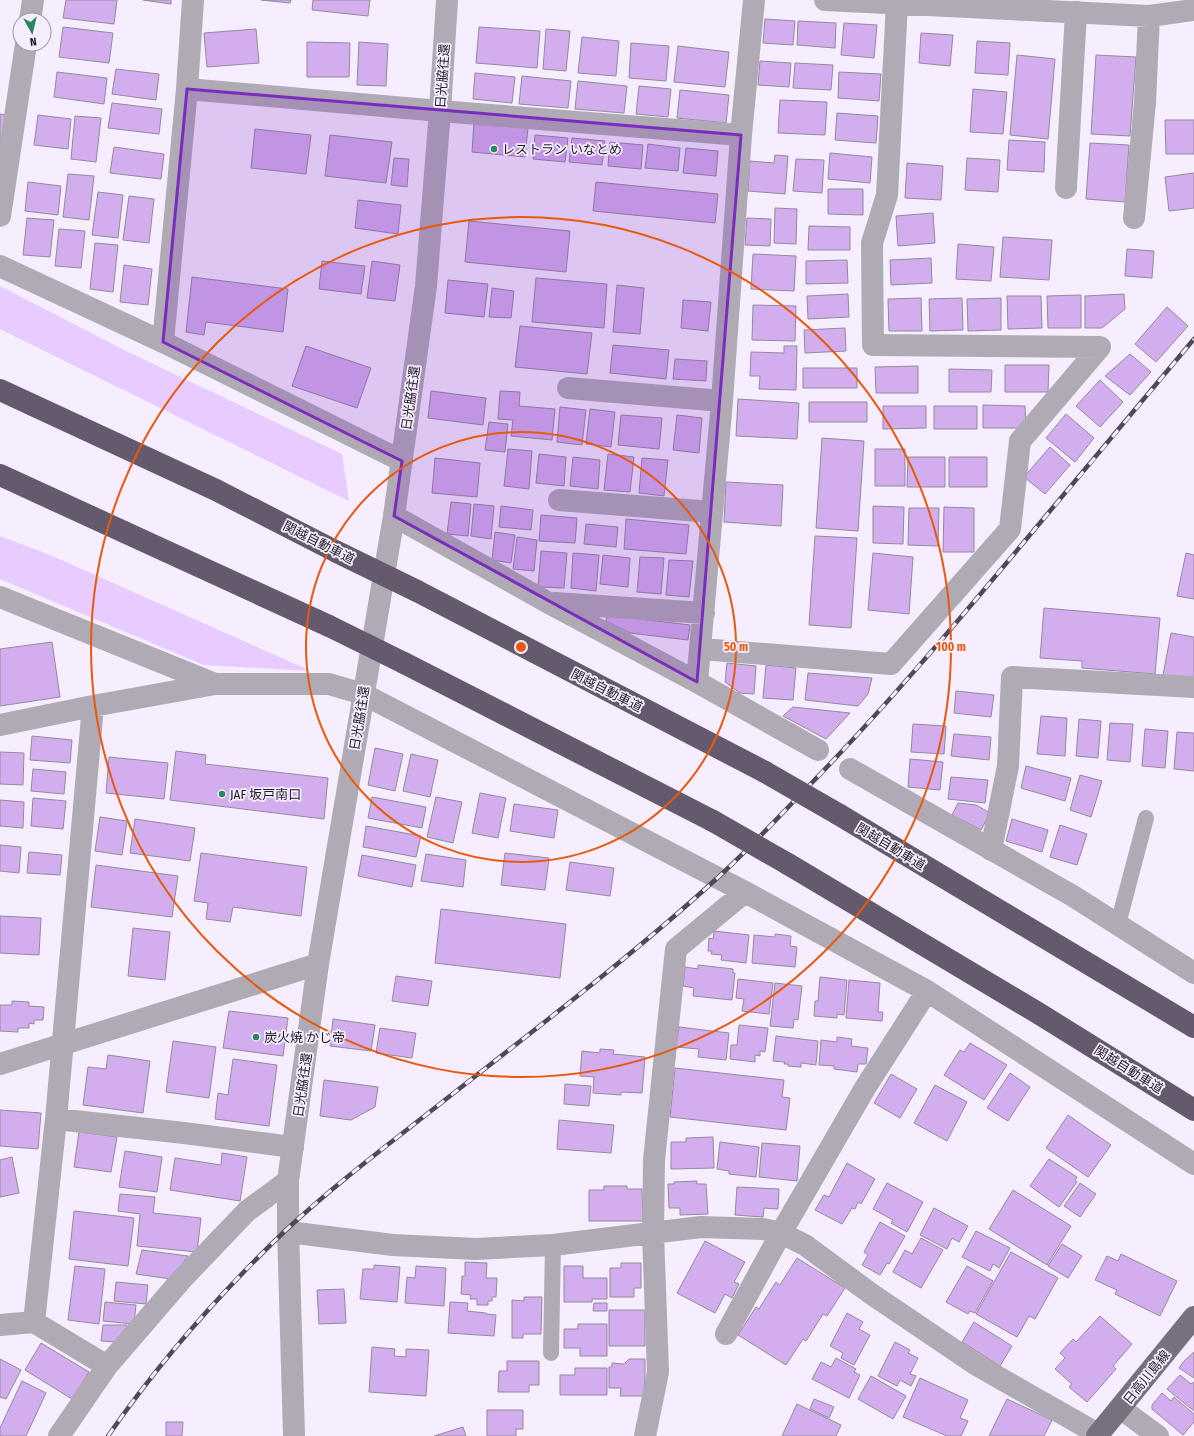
<svg xmlns="http://www.w3.org/2000/svg" width="1194" height="1436" font-family="'Fira Sans Condensed','Noto Sans JP',sans-serif">
	<style>
		.green { fill: #e8ccff }
		.building { fill: #d2aeee; stroke: #94899d }
		.lines { fill: none; stroke-linecap: round; stroke-linejoin: round }
		.service { stroke: #afaab3; stroke-width: 16 }
		.minor { stroke: #afaab3; stroke-width: 22 }
		.tertiary { stroke: #afaab3; stroke-width: 22 }
		.primary { stroke: #786f80; stroke-width: 22 }
		.motorway { stroke: #655a6d; stroke-width: 22 }
		.rail-casing { stroke: #4e4953; stroke-width: 4.5 }
		.rail { stroke: #f6edff; stroke-width: 3; stroke-dasharray: 9; stroke-linecap: butt }
		.motorway-bridge { stroke: #655a6d; stroke-width: 22 }
		.marked { fill: #7b2cbf; fill-opacity: 0.2; stroke: #7b2cbf; stroke-width: 3; stroke-linejoin: round }
		.ring { fill: none; stroke: #e8590c; stroke-width: 2 }
		.poi-dot { fill: #2a865d; stroke: #f6edff; stroke-width: 1.5 }
		.labels { text-anchor: middle; stroke-width: 3.5; stroke-linejoin: round; paint-order: stroke }
		.street-label { font-size: 13px; fill: #1d1921; stroke: #f6edff }
		.poi-label { font-size: 13px; fill: #1d1921; stroke: #f6edff; text-anchor: start }
		.centre { fill: #e8590c; stroke: #f6edff; stroke-width: 2 }
		.ring-label { font-size: 12px; text-anchor: middle; font-weight: bold; fill: #e8590c; stroke: #f6edff; stroke-width: 3.5; stroke-linejoin: round; paint-order: stroke }
	</style>
	<rect width="100%" height="100%" fill="#f6edff"/>
	<path class="green" d="M0,286L124,350L342,454L349,501L0,329Z
		M0,536L50,555L311,671L204,665L0,579Z"/>
	<path class="building" d="M66,0H117L114,24L63,18Z
		M143,0H171V4Z
		M261,0H291L290,3Z
		M313,0H370L368,16L312,10Z
		M765,19L795,21L793,45L763,43Z
		M798,21L836,23L835,48L797,45Z
		M844,23L877,25L874,58L841,55Z
		M63,27L113,33L109,63L59,57Z
		M479,27L540,31L537,68L476,63Z
		M256,29L259,63L207,67L204,33Z
		M546,29L570,31L566,71L543,69Z
		M921,33L953,35L950,66L919,63Z
		M582,37L619,41L616,76L578,73Z
		M977,41L1010,43L1008,75L975,73Z
		M307,42L350,43L349,77H307Z
		M359,42L388,44L386,86L357,85Z
		M631,43L669,46L666,81L629,78Z
		M678,46L729,52L725,87L674,82Z
		M1017,55L1055,59L1048,139L1010,135Z
		M1096,55L1136,57L1130,136L1091,134Z
		M760,61L791,63L789,87L758,85Z
		M795,63L833,65L831,90L793,88Z
		M116,69L159,74L156,100L112,94Z
		M57,72L107,78L104,104L54,97Z
		M839,72L881,74L879,101L838,98Z
		M475,73L515,77L512,103L473,99Z
		M522,76L571,81L568,108L519,104Z
		M578,81L627,86L624,113L575,109Z
		M639,86L671,89L668,117L636,114Z
		M973,89L1007,92L1003,134L970,132Z
		M680,90L729,95L726,123L677,118Z
		M780,100L827,102L825,135L778,133Z
		M112,103L162,109L159,134L108,128Z
		M837,113L878,116L876,143L835,140Z
		M0,114L6,115L0,152Z
		M38,115L71,119L68,149L34,145Z
		M75,116L101,118L96,162L71,159Z
		M1165,120H1194V154H1166Z
		M474,122L528,128L525,157L472,152Z
		M255,129L311,135L306,174L251,168Z
		M330,135L392,142L386,183L325,176Z
		M535,135L568,138L565,162L533,159Z
		M572,138L605,141L602,165L569,162Z
		M1009,140L1045,142L1044,172L1007,170Z
		M610,142L643,145L641,169L608,166Z
		M1090,143L1129,145L1125,202L1086,199Z
		M648,144L680,148L678,171L645,168Z
		M114,147L164,154L161,179L110,173Z
		M686,148L718,151L716,176L683,173Z
		M830,153L872,157L870,183L828,179Z
		M775,155L788,156L785,194L748,191L750,161L774,163Z
		M394,158L409,159L407,187L391,185Z
		M967,158L1000,160L998,192L965,190Z
		M796,159L824,160L822,193L793,191Z
		M907,163L943,166L941,200L905,198Z
		M1194,173V208L1169,211L1165,177Z
		M68,174L94,176L89,220L63,217Z
		M28,182L61,186L58,215L25,211Z
		M596,182L718,194L715,223L593,211Z
		M828,189H863V215L828,214Z
		M98,192L123,195L118,238L92,235Z
		M129,196L154,199L149,243L123,240Z
		M358,200L401,205L398,234L355,228Z
		M775,208L797,209L796,244L774,243Z
		M933,213L935,243L898,246L896,216Z
		M27,218L54,220L50,257L23,255Z
		M747,218L771,219L770,246L745,245Z
		M469,221L570,231L566,272L465,262Z
		M809,226L850,227V250H808Z
		M59,229L85,231L81,268L55,266Z
		M1003,237L1052,240L1049,280L1000,277Z
		M95,243L118,245L113,292L90,289Z
		M958,244L994,247L991,281L956,279Z
		M1127,249L1154,251L1152,278L1125,276Z
		M753,254L796,256L794,291L751,289Z
		M931,258L932,283L891,285L890,260Z
		M847,260L848,283L806,284V261Z
		M322,261L365,266L361,294L319,289Z
		M372,261L400,265L395,301L367,298Z
		M124,265L152,269L148,305L120,302Z
		M192,277L288,289L283,332L206,322L204,335L186,332Z
		M536,278L607,284L604,328L532,322Z
		M448,280L488,284L484,317L445,313Z
		M617,285L644,288L640,334L613,332Z
		M492,288L514,291L511,318L489,317Z
		M848,294L849,317L808,319L807,296Z
		M1124,294L1125,309L1102,328H1085V296Z
		M1081,295V328H1048L1047,296Z
		M1007,296H1041L1042,328L1008,329Z
		M921,298L922,331H889L888,299Z
		M962,298L963,330L930,331L929,299Z
		M1001,298V330L968,331L967,299Z
		M683,300L711,302L708,331L681,328Z
		M753,305L796,306L795,341L752,340Z
		M1167,307L1188,326L1156,362L1135,344Z
		M520,326L592,333L587,374L515,367Z
		M845,328L846,351L805,353L804,330Z
		M613,345L669,350L666,379L610,373Z
		M306,346L371,368L357,408L292,386Z
		M784,346H797L796,390L759,389L760,376H750L751,352L784,353Z
		M1130,354L1151,372L1130,395L1105,376Z
		M675,359L707,361L706,381L673,379Z
		M1005,365H1049L1048,392H1005Z
		M918,366V393H876L875,367Z
		M803,368H857V388H803Z
		M949,369L992,370L991,392H949Z
		M1100,380L1123,402L1100,427L1076,406Z
		M431,391L486,398L483,425L428,418Z
		M500,391L520,392L519,406L555,409L552,440L511,436L513,420L498,419Z
		M738,399L799,403L797,439L736,436Z
		M809,402H867V422H809Z
		M983,405L1025,406L1026,428H983Z
		M883,406H926V428L883,429Z
		M934,406H977V429H934Z
		M560,407L586,410L582,445L557,442Z
		M590,409L615,412L611,447L586,444Z
		M1066,414L1094,438L1075,462L1046,438Z
		M621,415L662,418L659,449L618,445Z
		M677,415L702,418L699,453L673,450Z
		M489,422L508,424L505,452L485,450Z
		M822,438L864,441L858,531L816,528Z
		M1050,447L1070,465L1045,494L1024,477Z
		M508,449L532,451L529,489L504,486Z
		M875,449H905V486H875Z
		M539,454L566,457L564,486L536,483Z
		M608,454L634,457L630,492L604,490Z
		M573,457L600,460L598,489L570,486Z
		M908,457H945V487H907Z
		M949,457H987V487H949Z
		M435,458L480,463L477,497L432,493Z
		M642,458L668,460L664,496L639,493Z
		M726,482L783,485L781,526L724,522Z
		M451,502L471,504L468,536L447,534Z
		M474,504L494,506L491,539L471,536Z
		M501,506L533,510L531,530L499,527Z
		M873,506L904,507L903,544L873,543Z
		M944,507L974,508V552H943Z
		M909,508H939L938,546L908,545Z
		M541,515L577,518L575,543L539,541Z
		M626,519L689,525L686,554L624,549Z
		M586,524L618,527L616,547L584,544Z
		M495,532L515,535L511,563L492,560Z
		M815,536L857,538L851,628L809,625Z
		M517,537L537,540L534,571L513,569Z
		M541,551L567,553L564,588L538,587Z
		M573,553L599,555L596,591L571,588Z
		M873,553L913,557L909,614L868,610Z
		M1186,553L1194,555V599L1177,596Z
		M603,555L630,558L628,587L600,584Z
		M640,557L664,558L661,594L637,592Z
		M669,560L693,561L689,597L666,595Z
		M1044,608L1160,618L1155,674L1082,668V661L1040,658Z
		M607,615L690,625L688,640L630,633L606,621Z
		M1171,633L1194,637V681L1163,675Z
		M52,642L60,697L0,706V649Z
		M727,663L756,666L754,694L740,693L725,682Z
		M766,665L796,668L793,700L763,698Z
		M808,673L872,678L868,694L858,706L805,700Z
		M956,691L994,695L991,717L954,713Z
		M793,707L850,713L826,739L783,716Z
		M1041,716L1067,718L1065,756L1037,754Z
		M1079,719L1101,721L1098,758L1076,756Z
		M1110,723L1133,724L1130,762L1107,760Z
		M913,724L946,726L944,754L911,752Z
		M1145,729L1168,731L1165,768L1142,766Z
		M1177,732L1194,733V771L1174,769Z
		M954,734L991,737L989,760L951,756Z
		M32,736L72,740L70,763L30,760Z
		M375,748L403,754L395,791L368,785Z
		M176,751L206,755L205,764L328,778L324,819L170,800Z
		M0,752L24,753L23,785L0,784Z
		M411,754L438,760L430,797L403,791Z
		M109,757L168,763L164,799L106,793Z
		M910,759L943,762L940,790L908,787Z
		M1026,766L1071,778L1065,801L1021,788Z
		M33,769L66,772L64,794L31,791Z
		M1080,775L1102,781L1091,817L1070,810Z
		M951,777L988,780L985,803L948,799Z
		M480,793L506,798L498,838L472,833Z
		M372,797L426,807L422,828L368,818Z
		M436,797L462,802L453,843L427,837Z
		M33,798L66,801L63,829L31,826Z
		M0,800L24,802L23,828L0,826Z
		M958,803L976,805L990,813L981,830L952,815Z
		M514,804L558,810L554,838L510,831Z
		M100,817L127,821L122,855L95,851Z
		M135,819L195,828L190,861L130,853Z
		M1012,819L1048,830L1042,852L1006,841Z
		M1060,825L1087,834L1077,865L1050,857Z
		M366,826L421,836L416,857L363,847Z
		M0,845L21,847L19,873L0,871Z
		M29,852L62,855L60,875L27,873Z
		M201,853L307,867L301,916L233,907L230,922L206,919L208,903L194,901Z
		M505,853L549,858L545,890L501,885Z
		M426,854L466,860L463,887L421,881Z
		M362,855L416,865L412,887L358,876Z
		M570,862L614,868L610,896L566,890Z
		M96,865L178,876L172,917L91,907Z
		M441,909L566,924L560,978L435,963Z
		M0,916L41,918L39,955L0,953Z
		M133,928L170,932L165,980L128,976Z
		M714,931L749,935L746,963L721,960L722,955L711,954L712,951H708L709,938L713,939Z
		M775,934L791,936L790,946L797,947L795,967L752,963L754,935L775,937Z
		M698,965L733,969V973H735L732,1000L693,996L694,988L683,986L685,967L698,969Z
		M396,976L432,981L428,1006L392,1001Z
		M820,977L847,980L844,1015L837,1014V1018L814,1016L815,1001H818Z
		M738,979L773,983L769,1014L742,1011L744,999L736,998Z
		M849,980L880,983L878,1012H883L882,1021L846,1018Z
		M775,983L802,986L798,1020L794,1019L793,1028L770,1026Z
		M12,1001L29,1002V1006L44,1007L43,1020H34V1024L29,1023V1028H18V1032L0,1031V1005H12Z
		M229,1011L288,1018L283,1056L223,1048Z
		M333,1019L375,1025L371,1051L330,1046Z
		M739,1025L768,1028L765,1052L760,1051V1056L755,1055V1062L730,1059L731,1045H737Z
		M679,1027L729,1033L726,1060L698,1057L699,1049L676,1047Z
		M380,1028L416,1033L412,1058L376,1053Z
		M776,1036L818,1041L816,1065L801,1063V1067L788,1066V1064H784L785,1062L773,1061Z
		M837,1037L852,1039L851,1046L868,1048L866,1064H858L857,1072L834,1069V1066L819,1065L821,1040L837,1042Z
		M173,1041L216,1047L209,1098L166,1092Z
		M970,1043L1007,1065L984,1100L944,1075L960,1050L964,1052Z
		M600,1049L614,1050L613,1054L645,1057L642,1093L621,1092V1095L593,1093L594,1077L580,1076L582,1051L600,1053Z
		M108,1055L150,1061L143,1113L83,1105L88,1067L106,1069Z
		M233,1059L277,1065L269,1126L215,1119L218,1093L228,1095Z
		M675,1068L784,1080L782,1097L790,1098L786,1130L670,1117Z
		M1010,1073L1030,1087L1008,1121L987,1108Z
		M891,1074L917,1089L900,1118L874,1103Z
		M324,1080L378,1087L375,1107L351,1120L320,1116Z
		M565,1084L591,1086L589,1106L564,1104Z
		M935,1085L967,1102L947,1141L914,1123Z
		M0,1110L41,1113L38,1149L0,1146Z
		M1068,1115L1111,1145L1088,1177L1046,1148Z
		M559,1120L614,1125L611,1153L557,1149Z
		M79,1132L117,1137L111,1172L74,1167Z
		M713,1137L714,1168L671,1169V1142H686V1138Z
		M720,1142L759,1147L756,1177L729,1174V1171L717,1169Z
		M762,1143L800,1146L797,1181L759,1177Z
		M125,1151L162,1157L157,1192L119,1187Z
		M222,1153L247,1157L240,1201L170,1190L175,1158L221,1165Z
		M12,1157L19,1193L0,1197V1160Z
		M1049,1159L1077,1177L1075,1181L1077,1182L1059,1207L1030,1186Z
		M847,1163L875,1179L861,1204L858,1202L855,1209L852,1208L842,1224L815,1210L824,1195L829,1197Z
		M697,1181V1184H706L708,1214L680,1215V1208H669L668,1184H674V1182Z
		M887,1183L923,1202L907,1232L891,1223L893,1220L873,1209Z
		M1080,1183L1096,1194L1080,1217L1064,1206Z
		M604,1186H627V1189H642L643,1221H589V1190H604Z
		M737,1187L779,1189L778,1209L764,1208L763,1217L735,1215Z
		M1013,1190L1071,1226L1047,1265L989,1229Z
		M120,1194L155,1197L153,1213L201,1218L197,1252L137,1246L140,1214L118,1211Z
		M934,1208L968,1226L959,1242L952,1238L947,1249L920,1235Z
		M74,1211L134,1218L128,1266L69,1259Z
		M880,1222L905,1236L889,1264L887,1263L880,1275L862,1265L868,1255L864,1252Z
		M976,1231L1010,1248L999,1268L993,1264L990,1271L962,1257Z
		M921,1238L943,1250L921,1288L893,1272L905,1250L912,1254Z
		M705,1241L745,1262L734,1282L739,1284L732,1298L725,1294L715,1313L677,1293Z
		M1062,1244L1082,1256L1068,1278L1048,1266Z
		M142,1250L188,1256L171,1279L136,1274Z
		M1011,1252L1058,1278L1035,1319L1029,1316L1017,1337L976,1314Z
		M1121,1254L1177,1281L1160,1316L1115,1294L1117,1290L1095,1280L1107,1256L1118,1261Z
		M797,1258L845,1288L827,1316L823,1314L806,1341L803,1339L786,1365L738,1335L756,1307L759,1309L776,1282L780,1285Z
		M465,1262L487,1263L486,1278H497L496,1297H492V1301H488V1305H477V1299H470L471,1295L461,1294L462,1276H465Z
		M621,1263H641V1288H634V1297H610V1268H621Z
		M374,1265L400,1267L397,1302L360,1299L363,1269H374Z
		M75,1266L105,1269L99,1324L68,1320Z
		M416,1266L446,1268L444,1306L405,1303L407,1277L415,1278Z
		M564,1266H583V1278H607V1299H592V1302H564Z
		M967,1266L993,1281L975,1313L970,1311L968,1314L946,1302Z
		M116,1282L148,1285L146,1304L114,1301Z
		M344,1289L346,1323L319,1324L317,1290Z
		M524,1297H542L541,1334H523V1338H512V1300L524,1301Z
		M105,1302L136,1305L134,1324L103,1321Z
		M450,1302L468,1303L467,1311L486,1313V1314L496,1315L494,1336L448,1333Z
		M594,1303H607V1311H593Z
		M609,1310H645V1346H609Z
		M847,1313L863,1322L859,1329L870,1335L854,1365L841,1358L843,1353L830,1346Z
		M1100,1316L1132,1344L1113,1366L1116,1369L1087,1402L1069,1387L1072,1384L1055,1369L1065,1358L1060,1353L1073,1339L1076,1342Z
		M974,1322L1012,1346L1000,1366L962,1342Z
		M578,1324H607V1356H580V1348H564V1329H578Z
		M103,1325H127V1334L117,1342L101,1341Z
		M895,1342L910,1350L908,1353L918,1358L910,1374L916,1376L911,1386L900,1380L897,1386L878,1376Z
		M41,1343L89,1372L72,1399L25,1370Z
		M372,1347L395,1349L394,1356L406,1357V1349L429,1350L426,1396L369,1392Z
		M1194,1352V1378L1179,1368L1185,1360Z
		M836,1358L856,1369L854,1372L860,1375L849,1398L812,1379L821,1362L831,1367Z
		M0,1359L21,1370L6,1399L0,1397Z
		M629,1359H645V1396H620L621,1388H609V1367H612V1363L624,1364Z
		M507,1361H539V1385H529V1392H498L499,1371H507Z
		M575,1368H607V1395H560V1375H575Z
		M1180,1375L1191,1384L1194,1382V1411L1167,1389Z
		M871,1376L906,1396L893,1419L858,1399Z
		M920,1378L968,1400L960,1418L968,1421L961,1436H947L903,1417Z
		M22,1381L46,1393L26,1436H0V1428Z
		M1162,1393L1171,1401L1174,1397L1194,1414V1422L1183,1435L1152,1409V1405Z
		M814,1399L834,1407L829,1418L810,1409Z
		M1007,1399L1052,1420L1044,1436H989Z
		M797,1404L841,1425L836,1436H782Z
		M487,1410H523V1429H516V1436H487Z
		M166,1422H183L182,1436H166Z
		M463,1427L466,1436H434Z"/>
	<g class="lines">
		<path class="service" d="M1118,924L1146,818
			M551,1353L553,1245"/>
		<path class="minor" d="M825,0L1149,16L1194,10
			M30,20L33,0
			M187,89L440,111L741,135
			M1066,188L1076,12
			M0,216L26,44
			M1134,218L1145,102L1149,16
			M0,266L163,342L402,461
			M163,342L187,89L193,0
			M568,388L722,401
			M559,500L712,512
			M394,516L547,602L697,682L818,750
			M0,597L215,684H329L363,694L745,892L927,991L1194,1164
			M555,603L704,613
			M701,649L891,664L1010,529L1020,441L1100,347L873,345L872,243L887,195L897,3
			M697,682L722,401L741,135L754,0
			M0,725L93,706L215,684
			M850,769L1073,896L1194,973
			M991,850L1008,766L1012,677L1194,687
			M56,1119L184,1133L293,1147
			M288,1232L393,1245L476,1249L553,1245L701,1227L763,1229L781,1233L805,1245L870,1293L975,1364L1098,1434
			M34,1322L56,1119L93,706
			M0,1325L34,1322L107,1366
			M726,1334L781,1233L865,1088L927,991
			M1120,1408L1158,1436
			M59,1436L107,1366L182,1279L247,1211L288,1181
			M645,1436L658,1372L653,1233L654,1160L676,949L745,892"/>
		<path class="tertiary" d="M0,1064L318,964
			M294,1436L288,1229V1181L318,964L394,516L426,286L440,111L447,0"/>
		<path class="primary" d="M1097,1436L1194,1317"/>
		<path class="motorway" d="M0,390L216,490L337,552
			M0,475L329,626
			M417,591L765,772
			M404,663L713,821
			M838,814L1194,1027
			M788,864L1038,1013L1194,1110"/>
		<defs>
			<path id="rail" d="M108,1436C160,1361 220,1293 286,1230C333,1186 385,1147 436,1107C530,1033 626,961 714,881C743,855 770,826 797,798C879,715 954,626 1029,536C1084,471 1139,405 1194,339"/>
		</defs>
		<use href="#rail" class="rail-casing"/>
		<use href="#rail" class="rail"/>
		<path class="motorway-bridge" d="M337,552L417,591
			M329,626L404,663
			M765,772L838,814
			M713,821L788,864"/>
	</g>
	<path class="marked" d="M187,89L741,135L697,682L394,516L402,461L163,342Z"/>
	<g class="ring">
		<circle cx="521" cy="647" r="215"/>
		<circle cx="521" cy="647" r="430"/>
	</g>
	<g class="poi-dot">
		<circle cx="494" cy="149" r="4"/>
		<circle cx="222" cy="794" r="4"/>
		<circle cx="256" cy="1037" r="4"/>
	</g>
	<g class="labels">
		<g class="street-label">
			<text transform="translate(442 76) rotate(-86)" y="5">日光脇往還</text>
			<text transform="translate(410 398) rotate(-82)" y="5">日光脇往還</text>
			<text transform="translate(319 542) rotate(27)" y="5">関越自動車道</text>
			<text transform="translate(607 690) rotate(27)" y="5">関越自動車道</text>
			<text transform="translate(359 718) rotate(-81)" y="5">日光脇往還</text>
			<text transform="translate(891 846) rotate(31)" y="5">関越自動車道</text>
			<text transform="translate(1129 1069) rotate(32)" y="5">関越自動車道</text>
			<text transform="translate(302 1085) rotate(-82)" y="5">日光脇往還</text>
			<text transform="translate(1146 1377) rotate(-51)" y="5">日高川島線</text>
		</g>
		<g class="poi-label">
			<text x="502" y="154">レストラン いなとめ</text>
			<text x="230" y="799">JAF 坂戸南口</text>
			<text x="264" y="1042">炭火焼 かじ帝</text>
		</g>
	</g>
	<circle cx="521" cy="647" r="6" class="centre"/>
	<g class="ring-label">
		<text x="736" y="651">50 m</text>
		<text x="951" y="651">100 m</text>
	</g>
	<g transform="translate(32 32) rotate(172)"><circle r="19" fill="#f6edff" stroke="#9f98a6"/>
	<path d="M0-3L7 15L0 10L-7 15Z" fill="#2a865d"/>
	<text y="-6" font-size="11" font-weight="bold" text-anchor="middle" fill="#1d1921">N</text>
	</g>
</svg>
